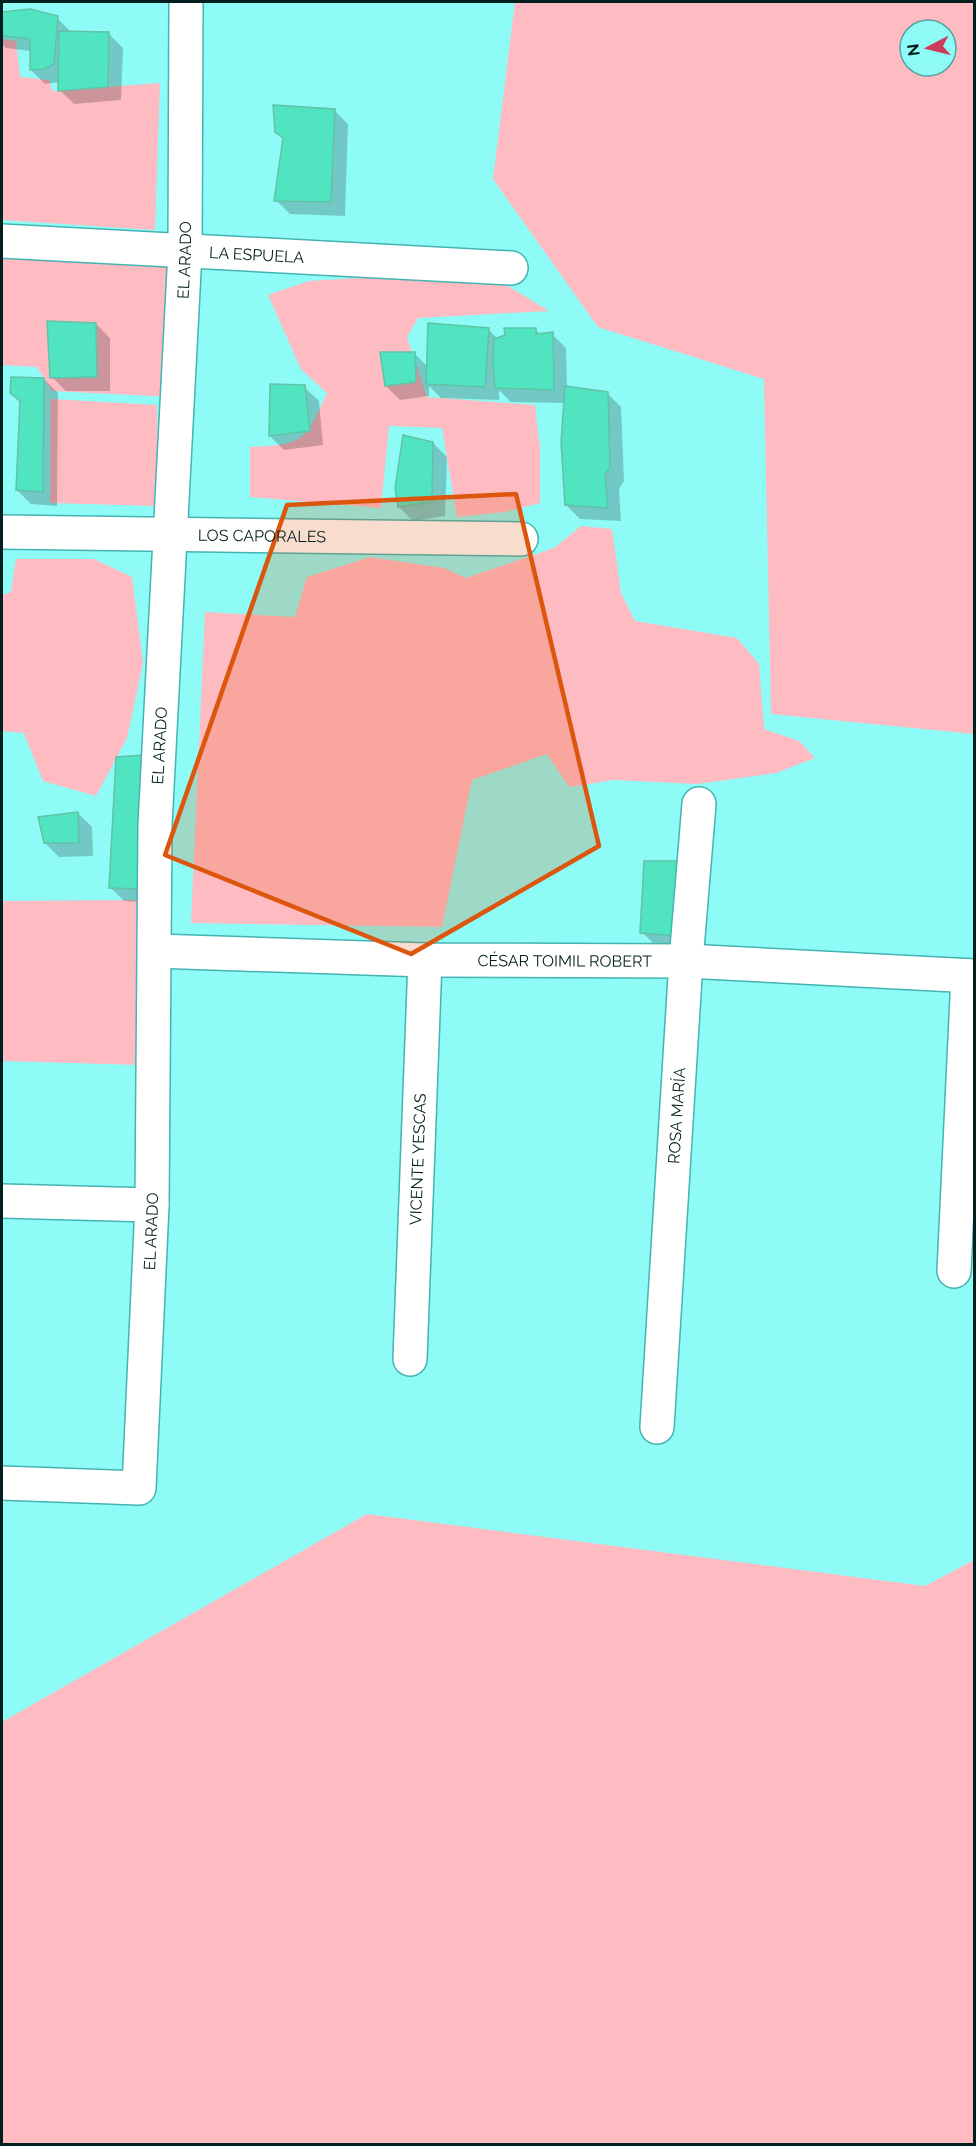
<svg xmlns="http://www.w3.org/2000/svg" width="976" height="2146" font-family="Raleway,sans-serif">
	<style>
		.green { fill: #ffbbc2; fill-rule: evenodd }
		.shadow { fill: #0003 }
		.building { fill: #50e5c0; stroke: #61c2a6; stroke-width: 1.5 }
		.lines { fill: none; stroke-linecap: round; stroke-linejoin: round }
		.minor-casing { stroke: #43b4b1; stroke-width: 36 }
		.minor { stroke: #fff; stroke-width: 33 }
		.marked { fill: #dc560d; fill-opacity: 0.2; stroke: #dc560d; stroke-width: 4.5; stroke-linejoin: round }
		.labels { text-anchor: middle; stroke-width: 6; stroke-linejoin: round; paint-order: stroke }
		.street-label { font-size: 16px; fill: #001f1e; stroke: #8ffbf7 }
	</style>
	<rect width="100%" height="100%" fill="#8ffbf7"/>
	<path class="green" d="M515,2H974V734L771,714L764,379L598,327L493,179ZM910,30H946V66H910Z
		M2,39L16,41L20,77L49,80L52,91L160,83L155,230L2,220Z
		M2,251L175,260L173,397L52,391L37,367L2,365Z
		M413,275L503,283L549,311L418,318L407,337L427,397L535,405L540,448V503L505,512L457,517L442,428L389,426L381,508L250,497V447C304,445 305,441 327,393L301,369L268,295L309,281Z
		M50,399L157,405L159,506L50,503Z
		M581,526L612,529L621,593L635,621L737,638L759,664L764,729L799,741L815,758L776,773L697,784L614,780L569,787L547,754L472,780L442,927L191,923L205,612L295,617L307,577L370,557L444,568L466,578L554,548Z
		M16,559H94L132,577L143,663L127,738L96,796L43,781L24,733L2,731V595L11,592Z
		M141,900V1065L2,1061V901Z
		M367,1514L925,1586L974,1560V2144H2V1722Z"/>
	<path class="shadow" d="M30,10L57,18L72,33L109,34L123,48L121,100L74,104L60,90V82L45,84L31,70V51L6,48L2,44V14Z
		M334,110L348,124L345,216L290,214L276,200Z
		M96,324L110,338V391H66L52,377Z
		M488,329L498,339L536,330L541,335L552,334L566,348L567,388L607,393L621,407L624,481L619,489L621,521L580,519L566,505V403L511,402L499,390V400L441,398L429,386V396L400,400L386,386L415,354L428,367Z
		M44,379L58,393L57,506L31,504L17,490L21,403L11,393Z
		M304,387L319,401L323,445L284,450L270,436Z
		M433,443L447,457L445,516L413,521L399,507Z
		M118,758L155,903L124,901L110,887Z
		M78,813L92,827L93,856L59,857L45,843Z
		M645,863L690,949L656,946L642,932Z"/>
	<path class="building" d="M30,9L58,16L54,64L44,69L30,70V39L2,36V12Z
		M59,31L109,32L108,87L58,91Z
		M273,105L335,109L331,202L274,201L283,138L275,132Z
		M47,321L96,323L97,377L50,378Z
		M428,323L489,328L485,387L426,384Z
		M504,328H536V334L553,332L554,390L495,388L493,364L494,339L505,335Z
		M380,352H415L416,382L385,386Z
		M11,377L44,378L43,492L16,490L20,401L10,393Z
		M270,384L305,385L310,431L269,436Z
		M565,386L608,392L610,467L605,475L608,508L565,505L561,442Z
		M403,435L433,442L432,502L398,507L395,488Z
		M144,755L141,889L109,888L116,757Z
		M78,812L79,843H44L38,817Z
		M644,861H682L676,936L640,933Z"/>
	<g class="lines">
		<defs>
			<g id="minor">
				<path id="s1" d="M2,241L511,268"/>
				<path id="s2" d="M2,532L521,539"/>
				<path id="s3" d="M155,951L425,960L686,961L974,976"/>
				<path d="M2,1201L152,1205"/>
				<path d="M954,1271L968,976"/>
				<path id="s4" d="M410,1359L425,960"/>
				<path id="s5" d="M657,1427L686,961L699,804"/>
				<path id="s6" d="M2,1483L139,1488L152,1205L155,825L185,252L186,2"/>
			</g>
		</defs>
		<use href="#minor" class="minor-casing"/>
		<use href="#minor" class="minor"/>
	</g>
	<path class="marked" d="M516,494L599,846L411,954L165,855L287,505Z"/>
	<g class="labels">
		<g class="street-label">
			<text dy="6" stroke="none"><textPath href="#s1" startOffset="255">LA ESPUELA</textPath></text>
			<text dy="6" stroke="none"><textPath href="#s6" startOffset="1366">EL ARADO</textPath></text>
			<text dy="6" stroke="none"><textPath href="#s2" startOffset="260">LOS CAPORALES</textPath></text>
			<text dy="6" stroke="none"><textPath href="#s6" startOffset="880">EL ARADO</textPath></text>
			<text dy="6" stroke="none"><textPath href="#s3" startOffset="410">CÉSAR TOIMIL ROBERT</textPath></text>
			<text dy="6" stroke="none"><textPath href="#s5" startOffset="312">ROSA MARÍA</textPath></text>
			<text dy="6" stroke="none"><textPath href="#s4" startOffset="200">VICENTE YESCAS</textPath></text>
			<text dy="6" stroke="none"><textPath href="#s6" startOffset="394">EL ARADO</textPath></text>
		</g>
	</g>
	<rect width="976" height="2146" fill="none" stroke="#001f1e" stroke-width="6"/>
	<g transform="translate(928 48) rotate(263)"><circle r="28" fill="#8ffbf7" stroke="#56a3a0" stroke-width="1.5"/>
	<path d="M0-4.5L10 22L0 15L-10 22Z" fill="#cd3d5b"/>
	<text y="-9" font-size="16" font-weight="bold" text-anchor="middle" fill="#001f1e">N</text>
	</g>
</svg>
